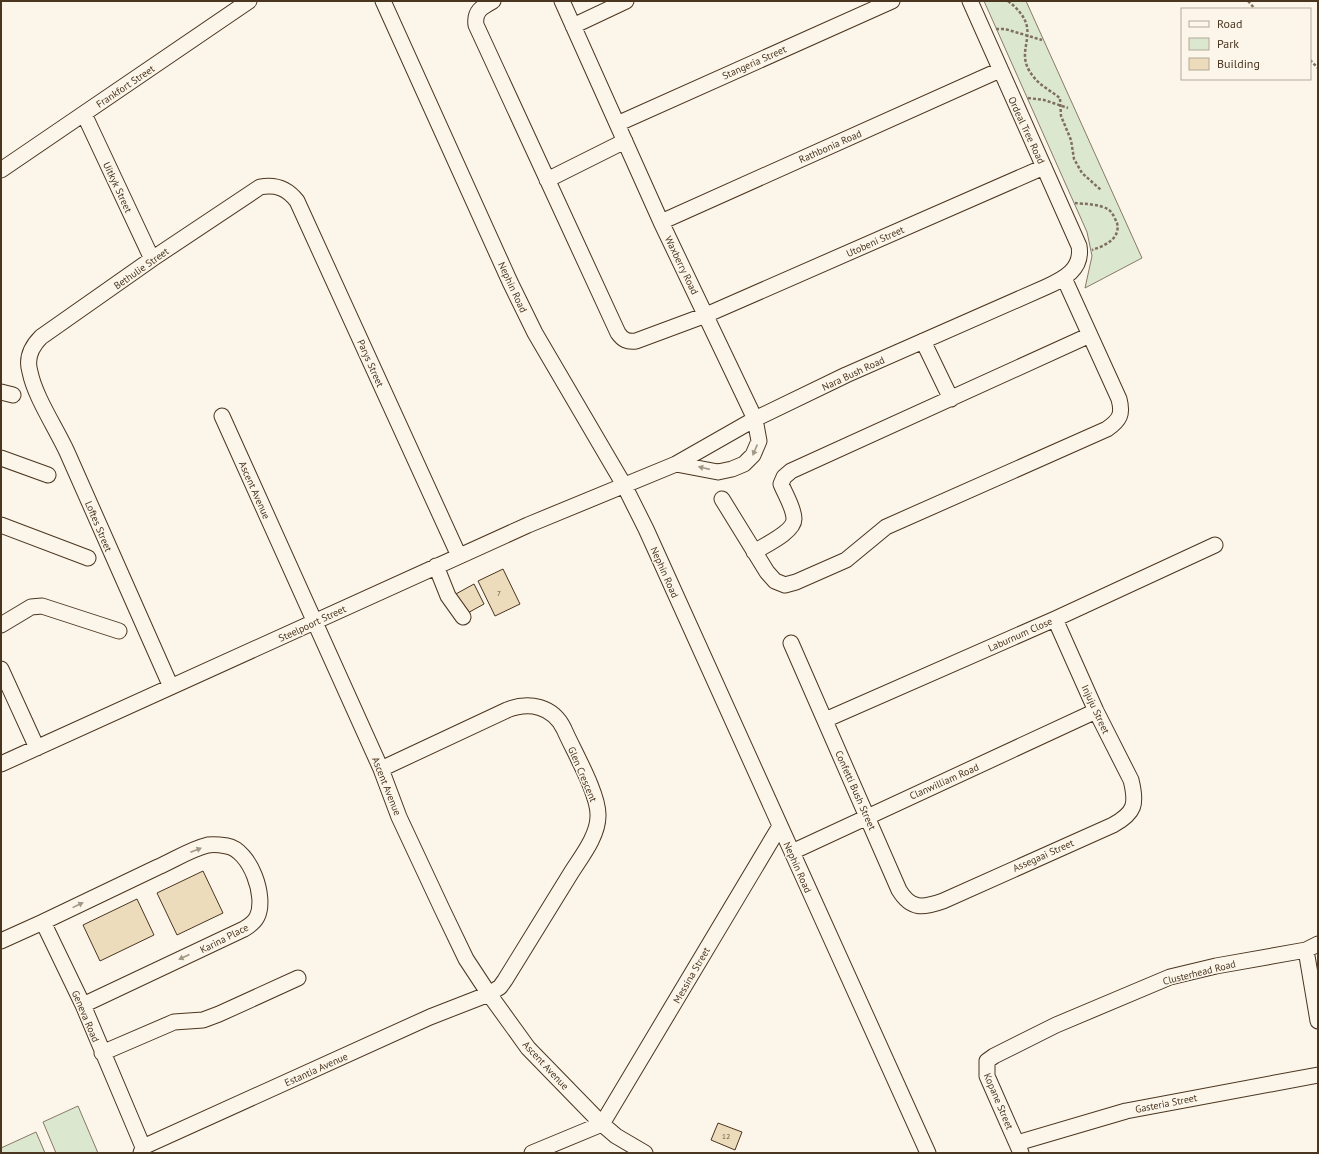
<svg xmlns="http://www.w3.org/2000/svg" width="1319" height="1154" font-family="'PT Sans',sans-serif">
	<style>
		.green { fill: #dce7d0; stroke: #887966 }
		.building { fill: #ecdcbc; stroke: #4a3520 }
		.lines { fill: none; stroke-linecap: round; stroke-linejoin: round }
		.minor-casing { stroke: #4a3520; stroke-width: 17 }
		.path { stroke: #7f6f5c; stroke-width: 2.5; stroke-dasharray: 3 2; stroke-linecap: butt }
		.minor { stroke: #fbf6e9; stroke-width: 15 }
		.oneway { fill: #a29684 }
		.labels { text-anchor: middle; stroke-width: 3; stroke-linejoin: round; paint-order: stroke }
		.number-label { font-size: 8px; fill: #725f47 }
		.street-label { font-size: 10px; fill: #4a3520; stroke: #fbf6e9 }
	</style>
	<rect width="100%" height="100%" fill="#fbf6e9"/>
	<path class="green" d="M984,1H1026L1142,258L1085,288L1092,256L1087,232Z
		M78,1106L98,1153H56L43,1122Z
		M36,1132L45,1153H1V1148Z"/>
	<path class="building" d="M503,569L520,604L495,616L478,581Z
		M474,584L484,604L464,615L454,595Z
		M203,871L223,913L177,935L157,893Z
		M137,899L154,935L100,961L83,925Z
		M718,1123L742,1132L735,1150L711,1140Z"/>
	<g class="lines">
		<defs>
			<path id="minor" d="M383,1L510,282L535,333L624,485L646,529L928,1153
				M493,1C482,7 474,11 476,25L618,333C623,340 627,342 636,341L706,315L1044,167
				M562,1L661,222L755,419L759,441L753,455L744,464L732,469L718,472L676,464
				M573,26L626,1
				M84,114L152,259
				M617,124L892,1
				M1,170L249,1
				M547,180L625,141
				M661,222L1000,70
				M923,341L951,399
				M1,392L13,395
				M222,416L381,769L399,817L442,909L466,959L489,994L528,1048L602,1124L616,1136L645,1153
				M1,458L48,475
				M722,499L767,572L775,581L785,585L796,582L846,560L886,527L1107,429C1120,420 1123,414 1119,399L1064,278
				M1,525L88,558
				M754,552C765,545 794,532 794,519C794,508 785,494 781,484L784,477L791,471L1090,335
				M436,566L448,596L463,617
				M1,625L31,607L42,606L119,631
				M791,643L899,890C911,910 923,908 943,901L1113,825C1135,813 1137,804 1131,780L1096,711L1055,619
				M1,669L37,748
				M171,687C136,609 102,530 67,452C56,428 35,397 30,372C26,359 31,347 41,337L152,259L260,187C276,184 287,188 297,201L459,556
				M825,720L1055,619L1215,545
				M1,764L528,525L676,464L755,419L846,375L1046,287C1064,279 1083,269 1079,246L970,1
				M792,852L1096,711
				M43,922C82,903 120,885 158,867C174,860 191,849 208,845C214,844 221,845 227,846C250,850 267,897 257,917C254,923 249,926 244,929L83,1005
				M1,941L43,922L83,1005L143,1147L141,1153
				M1306,950L1318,1021
				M102,1053L174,1022L203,1020L219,1014L298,978
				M602,1124L780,826
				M1017,1143L1126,1111L1318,1075
				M143,1147L430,1017L489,994L500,987L505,980C527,944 549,909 571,873C581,857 598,836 598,816C599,794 573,750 564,729C553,706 529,701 507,710L381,769
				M532,1153L602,1124
				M1021,1153L987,1076V1061L994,1056L1056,1025L1170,977L1216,966L1306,950L1318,944"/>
		</defs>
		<use href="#minor" class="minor-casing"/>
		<path class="path" d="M1008,1C1048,32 1010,48 1033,76C1039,85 1051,91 1060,98L1061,116L1071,140L1074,159L1082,173L1101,190
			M1248,1L1255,9
			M996,29H1005L1042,40
			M1310,60L1318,68
			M1028,98L1044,100L1068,108
			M1075,203C1084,204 1101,204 1109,210C1113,213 1115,219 1117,223C1121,239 1104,246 1092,250"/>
		<use href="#minor" class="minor"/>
	</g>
	<defs><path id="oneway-solid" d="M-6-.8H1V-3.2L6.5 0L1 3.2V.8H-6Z"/></defs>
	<g class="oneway">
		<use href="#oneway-solid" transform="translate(755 450) rotate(113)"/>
		<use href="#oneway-solid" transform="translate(704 468) rotate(-167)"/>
		<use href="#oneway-solid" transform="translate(196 850) rotate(-21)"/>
		<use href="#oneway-solid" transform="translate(78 905) rotate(-26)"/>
		<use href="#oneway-solid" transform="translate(184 957) rotate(155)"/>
	</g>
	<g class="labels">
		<g class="number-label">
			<text x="499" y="596">7</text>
			<text x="726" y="1139">12</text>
		</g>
		<g class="street-label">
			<text transform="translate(754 62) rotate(-24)" y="4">Stangeria Street</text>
			<text transform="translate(125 86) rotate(-34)" y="4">Frankfort Street</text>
			<text transform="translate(1027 130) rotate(65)" y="4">Ordeal Tree Road</text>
			<text transform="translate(830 146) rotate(-24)" y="4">Rathbonia Road</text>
			<text transform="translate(118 187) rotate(65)" y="4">Uitkyk Street</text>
			<text transform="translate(875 241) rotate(-24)" y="4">Utobeni Street</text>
			<text transform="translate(682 265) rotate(64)" y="4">Waxberry Road</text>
			<text transform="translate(141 268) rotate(-35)" y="4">Bethulie Street</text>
			<text transform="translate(513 287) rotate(65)" y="4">Nephin Road</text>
			<text transform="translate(371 363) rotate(66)" y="4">Parys Street</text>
			<text transform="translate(853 373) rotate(-25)" y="4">Nara Bush Road</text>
			<text transform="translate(255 490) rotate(66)" y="4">Ascent Avenue</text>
			<text transform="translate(99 526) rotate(67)" y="4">Loftes Street</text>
			<text transform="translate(665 572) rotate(66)" y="4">Nephin Road</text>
			<text transform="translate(312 623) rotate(-25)" y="4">Steelpoort Street</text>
			<text transform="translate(1020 634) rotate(-24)" y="4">Laburnum Close</text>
			<text transform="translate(1096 709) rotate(65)" y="4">Injuju Street</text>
			<text transform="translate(583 774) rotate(67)" y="4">Glen Crescent</text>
			<text transform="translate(944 781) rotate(-24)" y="4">Clanwilliam Road</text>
			<text transform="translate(387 786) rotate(68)" y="4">Ascent Avenue</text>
			<text transform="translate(856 790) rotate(66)" y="4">Confetti Bush Street</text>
			<text transform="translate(1043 855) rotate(-24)" y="4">Assegaai Street</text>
			<text transform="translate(798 867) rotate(66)" y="4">Nephin Road</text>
			<text transform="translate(224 938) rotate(-27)" y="4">Karina Place</text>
			<text transform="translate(1199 972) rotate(-14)" y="4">Clusterhead Road</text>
			<text transform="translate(691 975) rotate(-60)" y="4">Messina Street</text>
			<text transform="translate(86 1016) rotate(67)" y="4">Geneva Road</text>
			<text transform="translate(546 1065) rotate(47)" y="4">Ascent Avenue</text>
			<text transform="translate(316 1069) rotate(-24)" y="4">Estantia Avenue</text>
			<text transform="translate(999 1101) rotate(67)" y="4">Kopane Street</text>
			<text transform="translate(1166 1103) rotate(-11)" y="4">Gasteria Street</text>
		</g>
	</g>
	<rect width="1319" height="1154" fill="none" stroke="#4a3520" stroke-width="4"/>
	<rect x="1181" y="8" width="130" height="72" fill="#fbf6e9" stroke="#b4a999"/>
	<rect x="1189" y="21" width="20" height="6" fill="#fbf6e9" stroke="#b4a999"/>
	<text x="1217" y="28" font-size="12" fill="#4a3520">Road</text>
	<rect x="1189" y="38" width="20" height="12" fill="#dce7d0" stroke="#b4a999"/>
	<text x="1217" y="48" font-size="12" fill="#4a3520">Park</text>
	<rect x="1189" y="58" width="20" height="12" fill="#ecdcbc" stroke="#b4a999"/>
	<text x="1217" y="68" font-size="12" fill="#4a3520">Building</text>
</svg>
